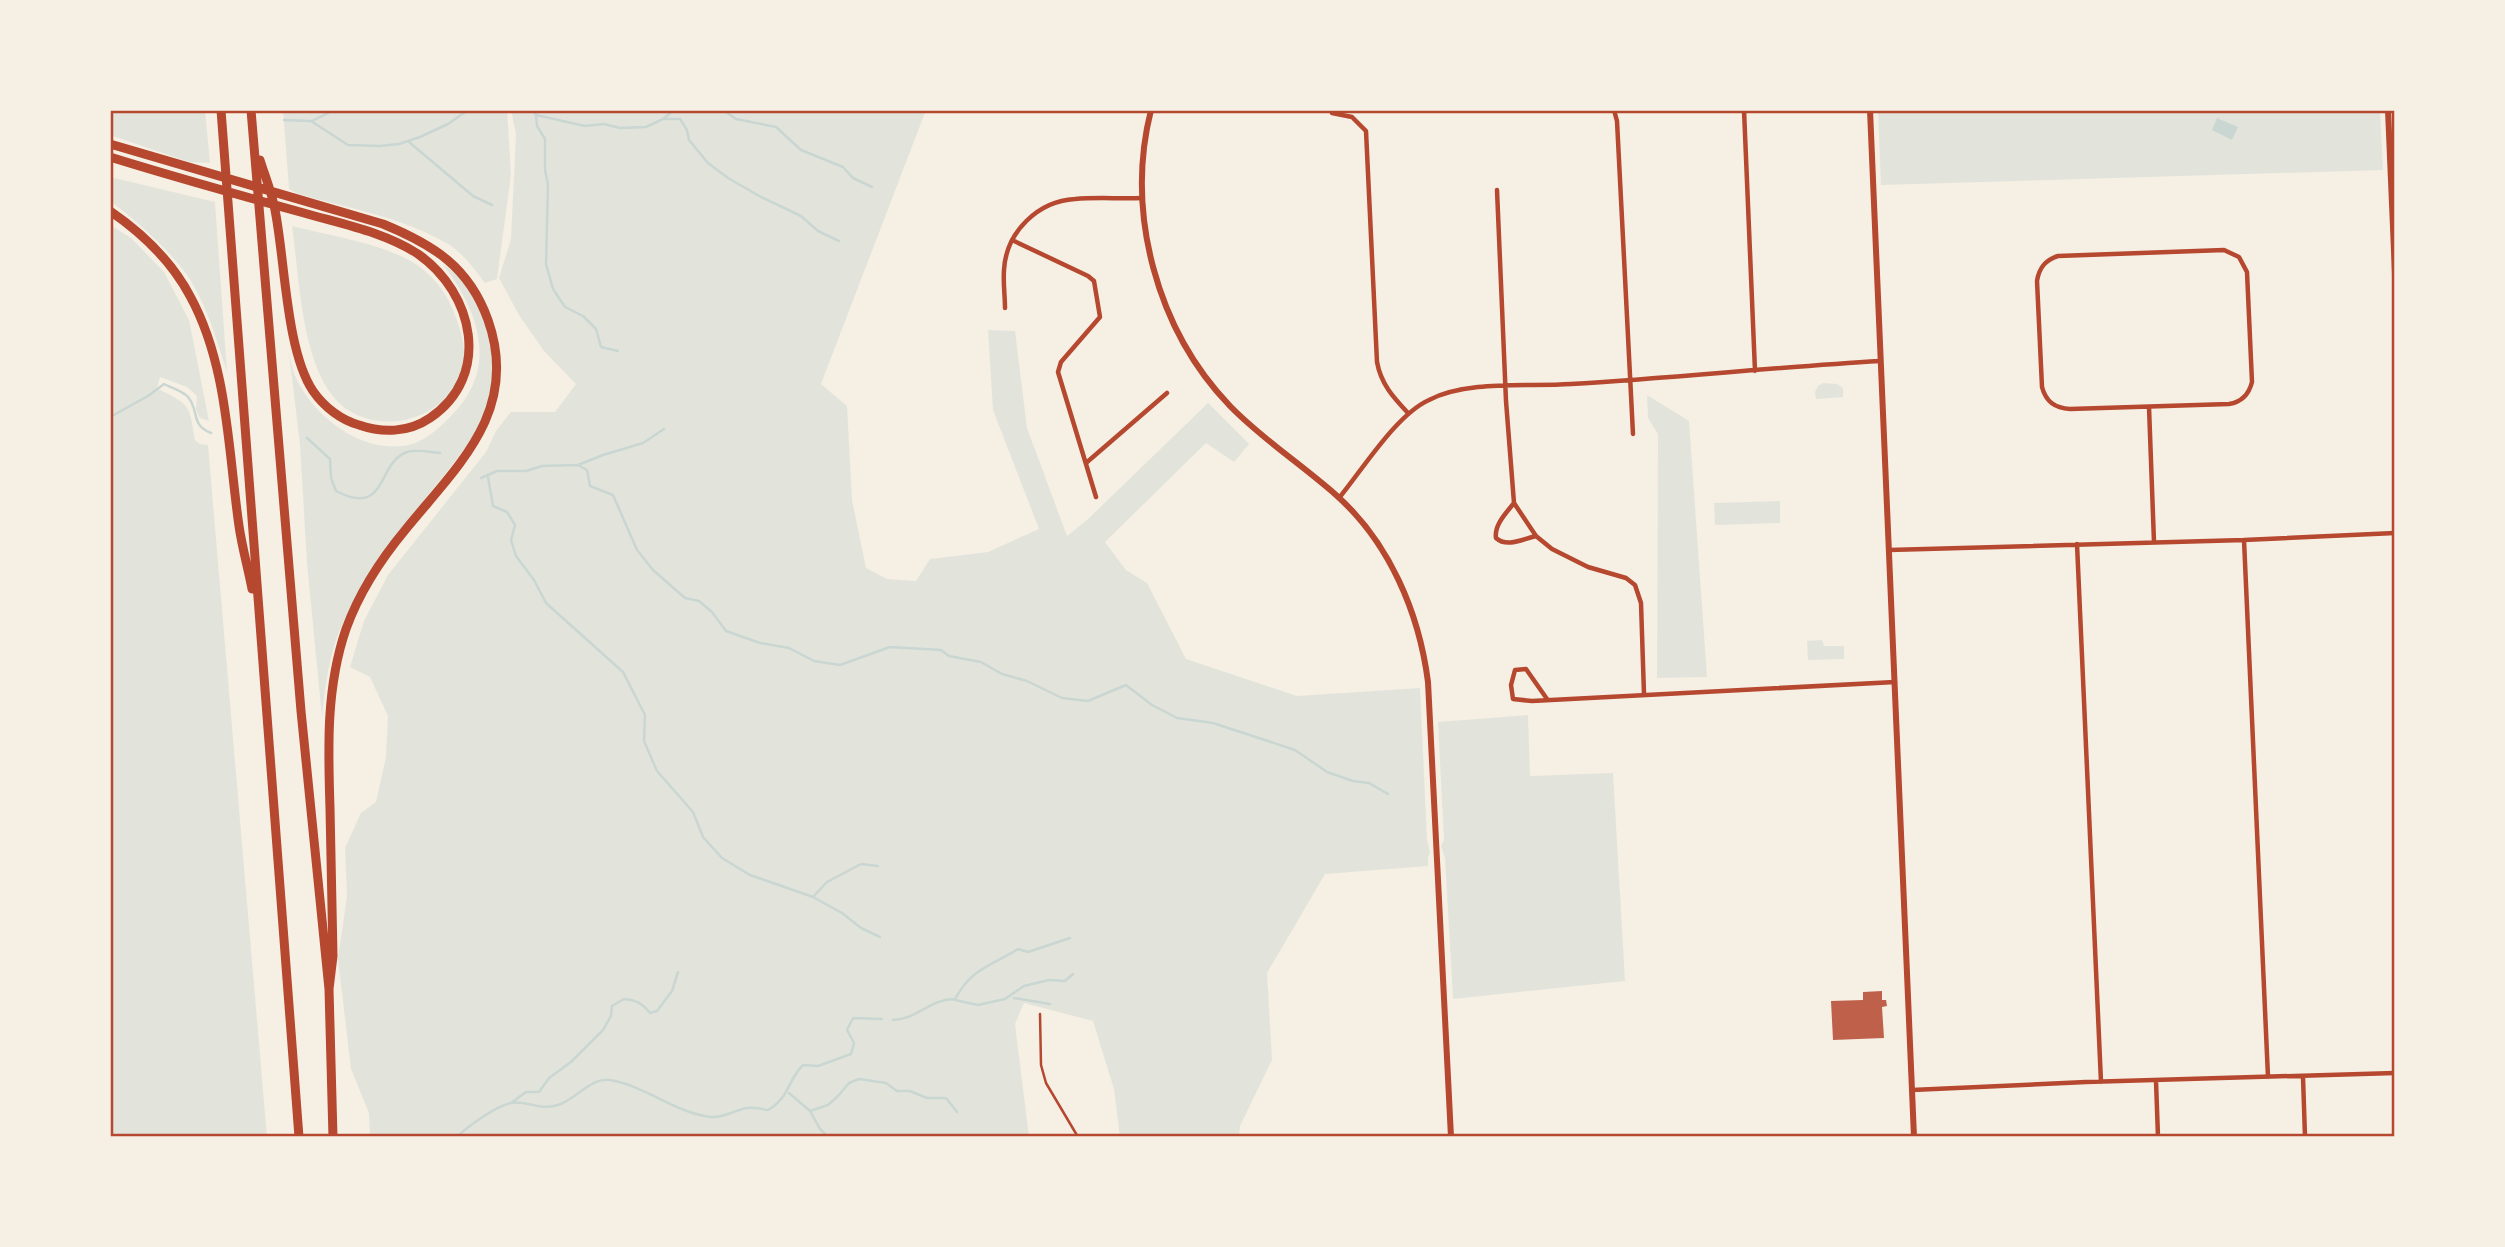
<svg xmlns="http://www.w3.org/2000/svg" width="2505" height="1247" font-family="Figtree,sans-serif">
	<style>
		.green { fill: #e2e4dc }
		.water { fill: #c9d6d2 }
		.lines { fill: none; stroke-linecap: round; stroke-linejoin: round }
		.stream { stroke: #c9d6d2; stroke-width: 2.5 }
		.building { fill: #bf614a }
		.service { stroke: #b5482f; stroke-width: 2.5 }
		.minor { stroke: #b5482f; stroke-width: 4.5 }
		.tertiary { stroke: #b5482f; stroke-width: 6 }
		.secondary { stroke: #b5482f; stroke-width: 6 }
		.motorway { stroke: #b5482f; stroke-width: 9 }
		.neatline { fill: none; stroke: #b5482f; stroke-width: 2.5 }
	</style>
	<rect width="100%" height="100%" fill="#f6efe4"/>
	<path class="green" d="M110,110H205L210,163L189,162L110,135Z
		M283,110H507L511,175L497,279L485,283C474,269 463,253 448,244C402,217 348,208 298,194L289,189Z
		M511,110H926L821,384L847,406L852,500L866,568L887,579L916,581L930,559L988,552L1039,529L993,410L988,330L1015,331L1027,428L1067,536L1087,520L1208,403L1249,444L1234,462L1206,443L1105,542L1126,570L1147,583L1186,659L1297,696L1420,688L1427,840L1430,853L1428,858V866L1325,874L1267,973L1272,1060L1240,1126L1239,1137H1120L1114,1089L1093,1021L1024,1003L1015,1024L1029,1137H370L369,1113L351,1069L338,959L347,896L345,848L361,813L376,802L386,757L388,716L370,677L350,667L364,621L388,575L486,452L496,431L511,412H555L576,384L544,351L519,315L499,278L511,239L516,134Z
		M1878,110H2380L2383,170L1881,185Z
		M110,177L215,202L227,372C217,341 208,309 191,281C176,256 134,218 110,201Z
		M110,225L131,238L164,272L189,320L209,421L200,418L196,409L197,396L187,387L160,377L157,388C190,406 189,402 195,440L200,444L208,445L267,1137H110Z
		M292,226C327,235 378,243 409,260C432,273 446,291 455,315C462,334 468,353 461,372C444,426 365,439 332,395C301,355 299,275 292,226Z
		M442,263L465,282L484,319L491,352L493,380L488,406L477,432C433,493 371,558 341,627C329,655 325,687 322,717L307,563L300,445L289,352C291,360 292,370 296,378C314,416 358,451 402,446C419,445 435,432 447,420C500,371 481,314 442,263Z
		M1823,383L1837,384L1843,388V397L1816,399L1815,392L1818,386Z
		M1647,395L1689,421L1707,677L1657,678L1658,434L1648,418Z
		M1780,501V523L1715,525L1714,503Z
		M1822,640L1824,646H1844V659L1808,660L1807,641Z
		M1528,715L1530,776L1613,773L1625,981L1453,999L1445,858L1441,846L1444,840L1438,722Z"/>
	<path class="water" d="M2217,118L2238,127L2232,140L2212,130Z"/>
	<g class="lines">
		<path class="stream" d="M191,110L193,111
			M534,110L536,115L585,126L604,124L620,128L646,127L663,119L674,110
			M723,110L736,119L776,127L801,150L843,167L853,178L872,187
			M536,115L537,126L545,139V170L548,184L546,264L553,289L565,307L583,316L596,329L601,347L618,351
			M663,119H680L687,130L689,140L708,163L728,178L761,197L801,216L818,231L839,241
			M284,120L311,121L348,145L380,146L399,144L420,137L448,124L468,110
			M312,121L334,110
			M409,142L473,196L492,205
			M110,417L148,396L164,384C172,388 183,391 188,397C200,411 190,425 211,433
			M307,438L330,459L331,478L336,491C388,518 376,463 407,452C418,449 429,452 440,453
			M578,465L603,455L643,443L664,429
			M488,477L493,506L507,512L515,525L511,540L516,556L534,580L546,603L623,672L645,715L644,741L657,771L693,812L703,837L722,858L750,875L813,897L842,913L861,928L880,937
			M481,478L497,471H526L542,466L578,465L587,470L590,486L613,495L637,550L653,570L685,598L699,601L712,612L726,631L760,643L789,648L814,661L840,665L890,647L941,650L949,656L981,662L1002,674L1027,681L1062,698L1088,701L1126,685L1152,705L1177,718L1213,723L1295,750L1327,772L1353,781L1369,783L1388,794
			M813,897L827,882L861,864L878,866
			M1014,998L1050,1004
			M955,1000L978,1005L1005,999L1024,986L1049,980L1065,981L1073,974
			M893,1020C918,1019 929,999 955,999C972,968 989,967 1018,949L1028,952L1070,938
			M789,1093L810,1111L820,1129L828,1137
			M511,1103L526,1092H539L549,1078L571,1062L603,1030L611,1016L612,1006L624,999C636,1000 642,1003 650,1013L657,1011L672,991L678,972
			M810,1111L828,1105L838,1096L849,1083L859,1079L886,1083L897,1091H910L927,1098H946L957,1112
			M457,1137C468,1126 496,1106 511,1103C528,1100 538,1111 558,1105C575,1100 591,1077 610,1080C646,1086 675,1113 711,1117C724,1118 735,1110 747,1108C754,1107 762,1109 768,1110C790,1097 787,1081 803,1065L818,1066L851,1054L854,1043L847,1030L853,1018L882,1019"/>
	</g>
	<path class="building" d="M1882,991V1000H1886L1887,1006L1882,1007L1884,1038L1833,1040L1831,1001L1863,1000V992Z"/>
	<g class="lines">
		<path class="service" d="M1040,1014L1041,1065L1046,1083L1078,1137"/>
		<path class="minor" d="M1614,110L1617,121L1633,434
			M1744,110L1755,371
			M1332,113L1352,117L1366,131L1377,362C1381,384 1393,397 1408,413
			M1497,190L1506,401L1514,503L1536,536L1552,549L1588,567L1626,578L1635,585L1641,603L1644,694
			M1012,240L1088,276L1094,281L1100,317L1061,362L1058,372L1096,497
			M2224,250L2239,257L2247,272L2252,382C2249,394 2242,402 2229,404L2070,409C2055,408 2046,402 2042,387L2037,281C2039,268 2045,260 2058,256Z
			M1005,308C1005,296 1003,283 1004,270C1006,232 1038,201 1075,199C1097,197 1120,199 1142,198
			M2149,407L2154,542
			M1086,463L1167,393
			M1339,498C1363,469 1396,415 1429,400C1468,380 1527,387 1571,384C1674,378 1777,367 1880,361
			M1514,503C1506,513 1494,525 1496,538C1507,548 1523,539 1536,536
			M2244,540L2268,1077
			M2077,544L2101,1082
			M1889,550L2244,540L2395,533
			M1547,699L1526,669L1515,670L1511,685L1513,699L1532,701L1895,682
			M2303,1077L2305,1137
			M2156,1081L2158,1137
			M1912,1090L2086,1082L2395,1073"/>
		<path class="tertiary" d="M1151,110C1125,213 1157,330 1230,406C1262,439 1301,464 1336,495C1389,542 1419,612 1428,682L1451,1137
			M1870,110L1914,1137"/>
		<path class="secondary" d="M2388,110L2395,274"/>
		<path class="motorway" d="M221,110L299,1137
			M251,110L301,711L329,989L333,1137
			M110,144L383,224C434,245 469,267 488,320C520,411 458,465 406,529C381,559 359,593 346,629C326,687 328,748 330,808C331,857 332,907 333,956L329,989
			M110,157C174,177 239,195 304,213C342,224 384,232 418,254C474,293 492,376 430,418C408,433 382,433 359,425C341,420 324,407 313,391C286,351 285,259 275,210C272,193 265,176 260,160
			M110,211C142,233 172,262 190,296C228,365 228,450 239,526C242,547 248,568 252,589"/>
	</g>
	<rect width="2505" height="1247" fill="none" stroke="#f6efe4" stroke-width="224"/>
	<rect x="112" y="112" width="2281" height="1023" class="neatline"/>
</svg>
